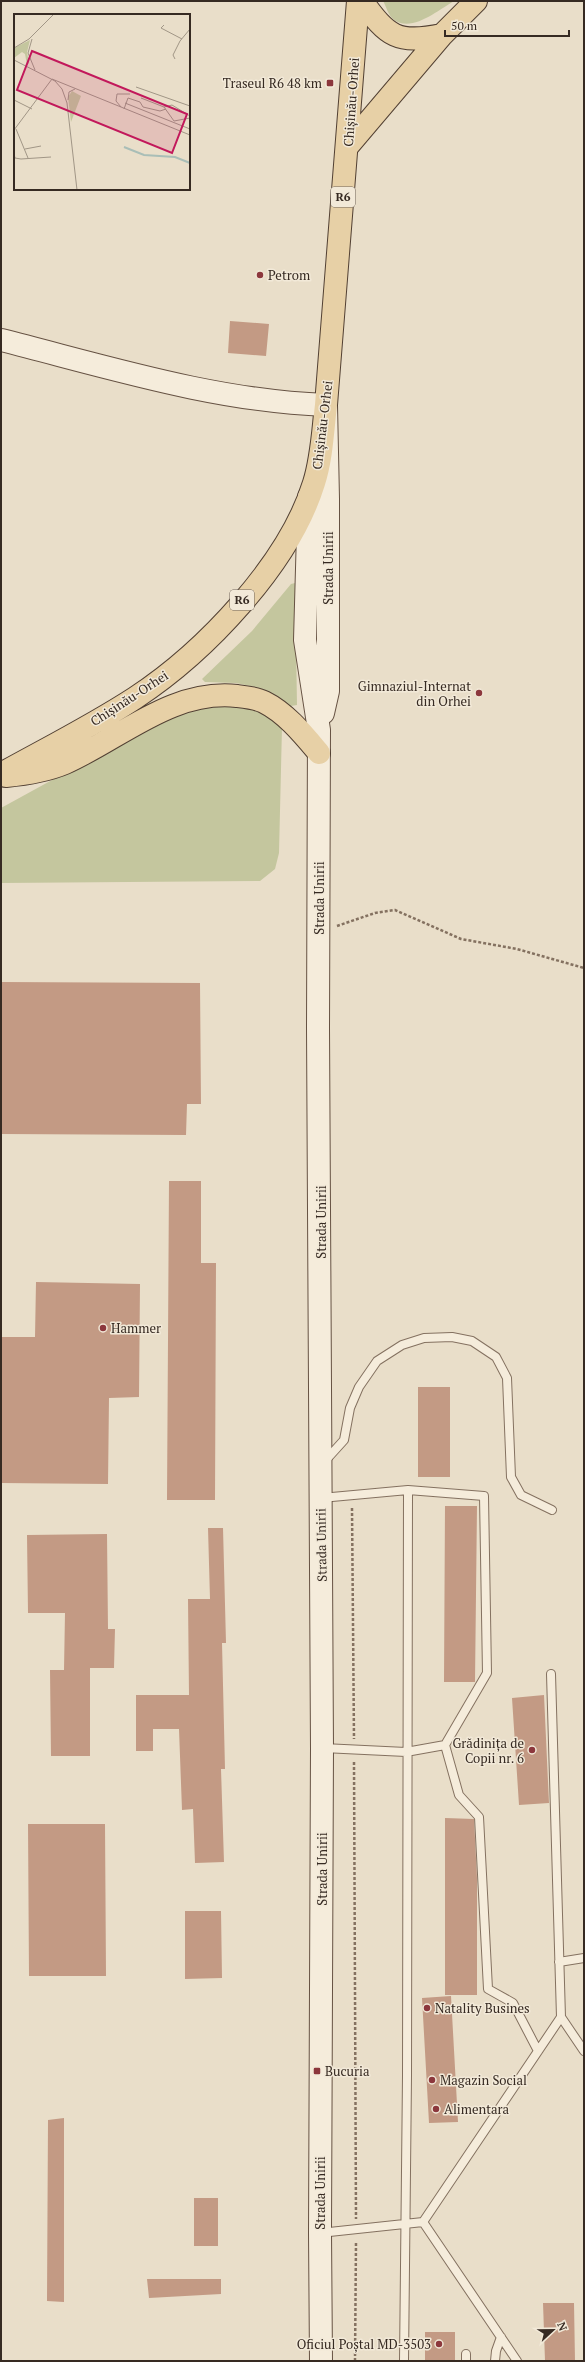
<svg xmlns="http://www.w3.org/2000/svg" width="585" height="2362" font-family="'PT Serif',serif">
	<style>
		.green { fill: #c4c69e }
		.building { fill: #c39a84 }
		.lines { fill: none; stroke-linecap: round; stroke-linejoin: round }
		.lane-casing { stroke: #847160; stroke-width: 10 }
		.secondary-casing { stroke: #665243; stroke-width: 24 }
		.primary-casing { stroke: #524033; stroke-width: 24 }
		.path { stroke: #847160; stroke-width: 2.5; stroke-dasharray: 3 2; stroke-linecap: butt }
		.lane { stroke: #f5ecdb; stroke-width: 8 }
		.secondary { stroke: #f5ecdb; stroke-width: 22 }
		.primary { stroke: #e7d0a6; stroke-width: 22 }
		.poi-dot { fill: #8c373c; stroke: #f2e9d8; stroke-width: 1.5 }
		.labels { text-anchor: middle; stroke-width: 3; stroke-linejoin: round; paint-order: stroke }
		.shield { fill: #f2e9d8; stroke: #6e6359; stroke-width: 1 }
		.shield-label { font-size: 12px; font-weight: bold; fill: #362a22 }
		.poi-label { font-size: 13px; fill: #362a22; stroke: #f2e9d8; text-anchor: start }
		.street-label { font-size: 13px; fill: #362a22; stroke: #f2e9d8 }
		.inset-river { fill: none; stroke: #a9beb7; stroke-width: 2 }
		.inset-road { fill: none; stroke: #a19686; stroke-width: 1 }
		.view { fill: #c2185b; fill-opacity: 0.15; stroke: #c2185b; stroke-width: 2 }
		.inset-edge { fill: none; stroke: #362a22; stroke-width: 2 }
	</style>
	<rect width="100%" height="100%" fill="#e9dec9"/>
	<path class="green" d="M383,1H454C438,10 410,35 392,18C388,14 386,6 383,1Z
		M295,583L297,705L291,706L260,688L236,683L205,682L202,679L252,631L291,584Z
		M201,703L253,706L282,727L279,853L275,869L260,881L1,883V808L176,712Z"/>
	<path class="building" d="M230,321L269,324L266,356L228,353Z
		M1,982L200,983L201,1104H187L186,1135L1,1134Z
		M169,1181H201V1263H216L215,1500H167Z
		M36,1282L140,1284L139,1397L109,1398L108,1484L1,1483V1337H35Z
		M418,1387H450V1477H418Z
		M445,1506H477L475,1682H444Z
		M208,1528H223L226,1643H222L225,1769H221L224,1862L195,1863L193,1809L182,1810L179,1729H153V1751H136V1695H189L188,1599H210Z
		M107,1534L108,1629H115L114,1668H90V1756H51L50,1670H64L65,1613H28L27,1535Z
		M544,1695L549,1803L519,1805L512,1698Z
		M445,1818L474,1819L477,1878V1995H445Z
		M28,1824H105L106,1976H29Z
		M185,1911H221L222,1978L185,1979Z
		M451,1996L458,2122L429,2123L422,1998Z
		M64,2118V2302L47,2301L48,2120Z
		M194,2198H218V2246H194Z
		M147,2279H221V2294L149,2298Z
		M543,2303H574L575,2361H545Z
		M425,2332H455V2361H425Z"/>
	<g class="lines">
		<defs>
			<path id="lane" d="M325,1461L344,1440L350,1408L359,1387L377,1361L402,1345L424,1338L452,1337L472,1341L496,1357L507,1378L511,1477L521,1495L552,1510
				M321,1498L408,1490L484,1496L487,1673L445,1745L459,1795L479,1817L488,1989L513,2003L538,2051
				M323,1748L406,1752L445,1745
				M559,1962L584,1958
				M561,2017L584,2051
				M320,2233L423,2222
				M404,2361L407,2076L408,1490
				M466,2361V2354
				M495,2361L496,2351L501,2337
				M517,2361L423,2222L561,2017L551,1674"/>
			<path id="secondary" d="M1,340C108,367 215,401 326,405L328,499V691L323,713
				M309,497L305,640L319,730L318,1028L322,1748L320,2233L321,2361"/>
			<path id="primary" d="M362,1C388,37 397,44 442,35
				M347,147L442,35L476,1
				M1,774C46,749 92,726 135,698C205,652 289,564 314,483C322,458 323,431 326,405L358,1
				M6,776C27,774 46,771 65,763C121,738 172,689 237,696C246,697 256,698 264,702C286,713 303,734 319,753"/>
		</defs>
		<use href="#lane" class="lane-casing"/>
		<use href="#secondary" class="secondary-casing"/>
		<use href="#primary" class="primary-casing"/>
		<path class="path" d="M337,926L375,913L395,910L461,939L517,949L584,968
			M352,1508L354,1739
			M354,1762L356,2219
			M355,2361L356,2242"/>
		<use href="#lane" class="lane"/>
		<use href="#secondary" class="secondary"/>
		<use href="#primary" class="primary"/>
	</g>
	<g class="poi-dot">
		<rect x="326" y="79" width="8" height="8" rx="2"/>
		<circle cx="260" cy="275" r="4"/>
		<circle cx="479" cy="693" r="4"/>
		<circle cx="103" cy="1328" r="4"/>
		<circle cx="532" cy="1750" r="4"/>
		<circle cx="427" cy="2008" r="4"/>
		<rect x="313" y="2067" width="8" height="8" rx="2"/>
		<circle cx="432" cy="2080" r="4"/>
		<circle cx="436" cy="2109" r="4"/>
		<circle cx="439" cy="2344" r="4"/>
	</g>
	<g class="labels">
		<g class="shield">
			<rect x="331" y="187" width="24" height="20" rx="3"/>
			<rect x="230" y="590" width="24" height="20" rx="3"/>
		</g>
		<g class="shield-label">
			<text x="343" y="201">R6</text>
			<text x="242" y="604">R6</text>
		</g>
		<g class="poi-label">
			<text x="322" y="88" text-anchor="end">Traseul R6 48 km</text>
			<text x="268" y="280">Petrom</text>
			<text x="471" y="691" text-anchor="end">Gimnaziul-Internat<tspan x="471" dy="15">din Orhei</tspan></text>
			<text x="111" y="1333">Hammer</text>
			<text x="524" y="1748" text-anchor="end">Grădinița de<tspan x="524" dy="15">Copii nr. 6</tspan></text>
			<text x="435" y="2013">Natality Busines</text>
			<text x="325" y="2076">Bucuria</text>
			<text x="440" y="2085">Magazin Social</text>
			<text x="444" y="2114">Alimentara</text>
			<text x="431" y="2349" text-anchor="end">Oficiul Poștal MD-3503</text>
		</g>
		<g class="street-label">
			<text transform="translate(351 102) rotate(-86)" y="5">Chișinău-Orhei</text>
			<text transform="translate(322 425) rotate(-83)" y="5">Chișinău-Orhei</text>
			<text transform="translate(328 568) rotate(-90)" y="5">Strada Unirii</text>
			<text transform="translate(129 698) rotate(-33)" y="5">Chișinău-Orhei</text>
			<text transform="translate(319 898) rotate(-90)" y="5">Strada Unirii</text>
			<text transform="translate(321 1222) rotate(-90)" y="5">Strada Unirii</text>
			<text transform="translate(321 1545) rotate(-91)" y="5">Strada Unirii</text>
			<text transform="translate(322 1869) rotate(-90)" y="5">Strada Unirii</text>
			<text transform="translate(320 2193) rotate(-90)" y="5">Strada Unirii</text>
		</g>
	</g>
	<g transform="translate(14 14)">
		<rect width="176" height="176" fill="#e9dec9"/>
		<path d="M16,26L13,38L15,49L13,51L11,40L8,38L0,44V34ZM58,77L67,82L57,108L54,83Z" fill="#c4c69e"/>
		<path class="inset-river" d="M110,133L130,141L161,143L176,149"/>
		<path class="inset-road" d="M150,11L147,14L168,25M18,25L14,39L21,56M0,34L15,25L40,0M161,45L159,41L166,27L176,15M0,46L41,67L48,75L53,89L63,176M122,73L176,92M127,84L150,93L160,107L176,104M0,86L18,95M54,86L55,78L61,75M111,89L176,115M107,93L102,87L103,80H116M150,93L158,91L176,102M110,95L114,84L126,88L129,93L146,97L152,95M2,115L14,144M0,116L38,65L176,121M11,135L27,132M0,140L1,144L7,145L37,143"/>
		<path class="view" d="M18,37L173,100L158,139L3,76Z"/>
		<rect width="176" height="176" class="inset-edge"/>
	</g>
	<rect width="585" height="2362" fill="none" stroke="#362a22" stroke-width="4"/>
	<g transform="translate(553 2330) rotate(68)" stroke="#f2e9d8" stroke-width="3" paint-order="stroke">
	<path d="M0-3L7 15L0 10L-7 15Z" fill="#362a22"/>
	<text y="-6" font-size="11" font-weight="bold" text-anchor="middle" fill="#362a22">N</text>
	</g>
	<path d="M445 30v6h124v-6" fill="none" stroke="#362a22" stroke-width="2"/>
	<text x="451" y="30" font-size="12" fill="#362a22" stroke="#f2e9d8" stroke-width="3" paint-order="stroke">50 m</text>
</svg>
